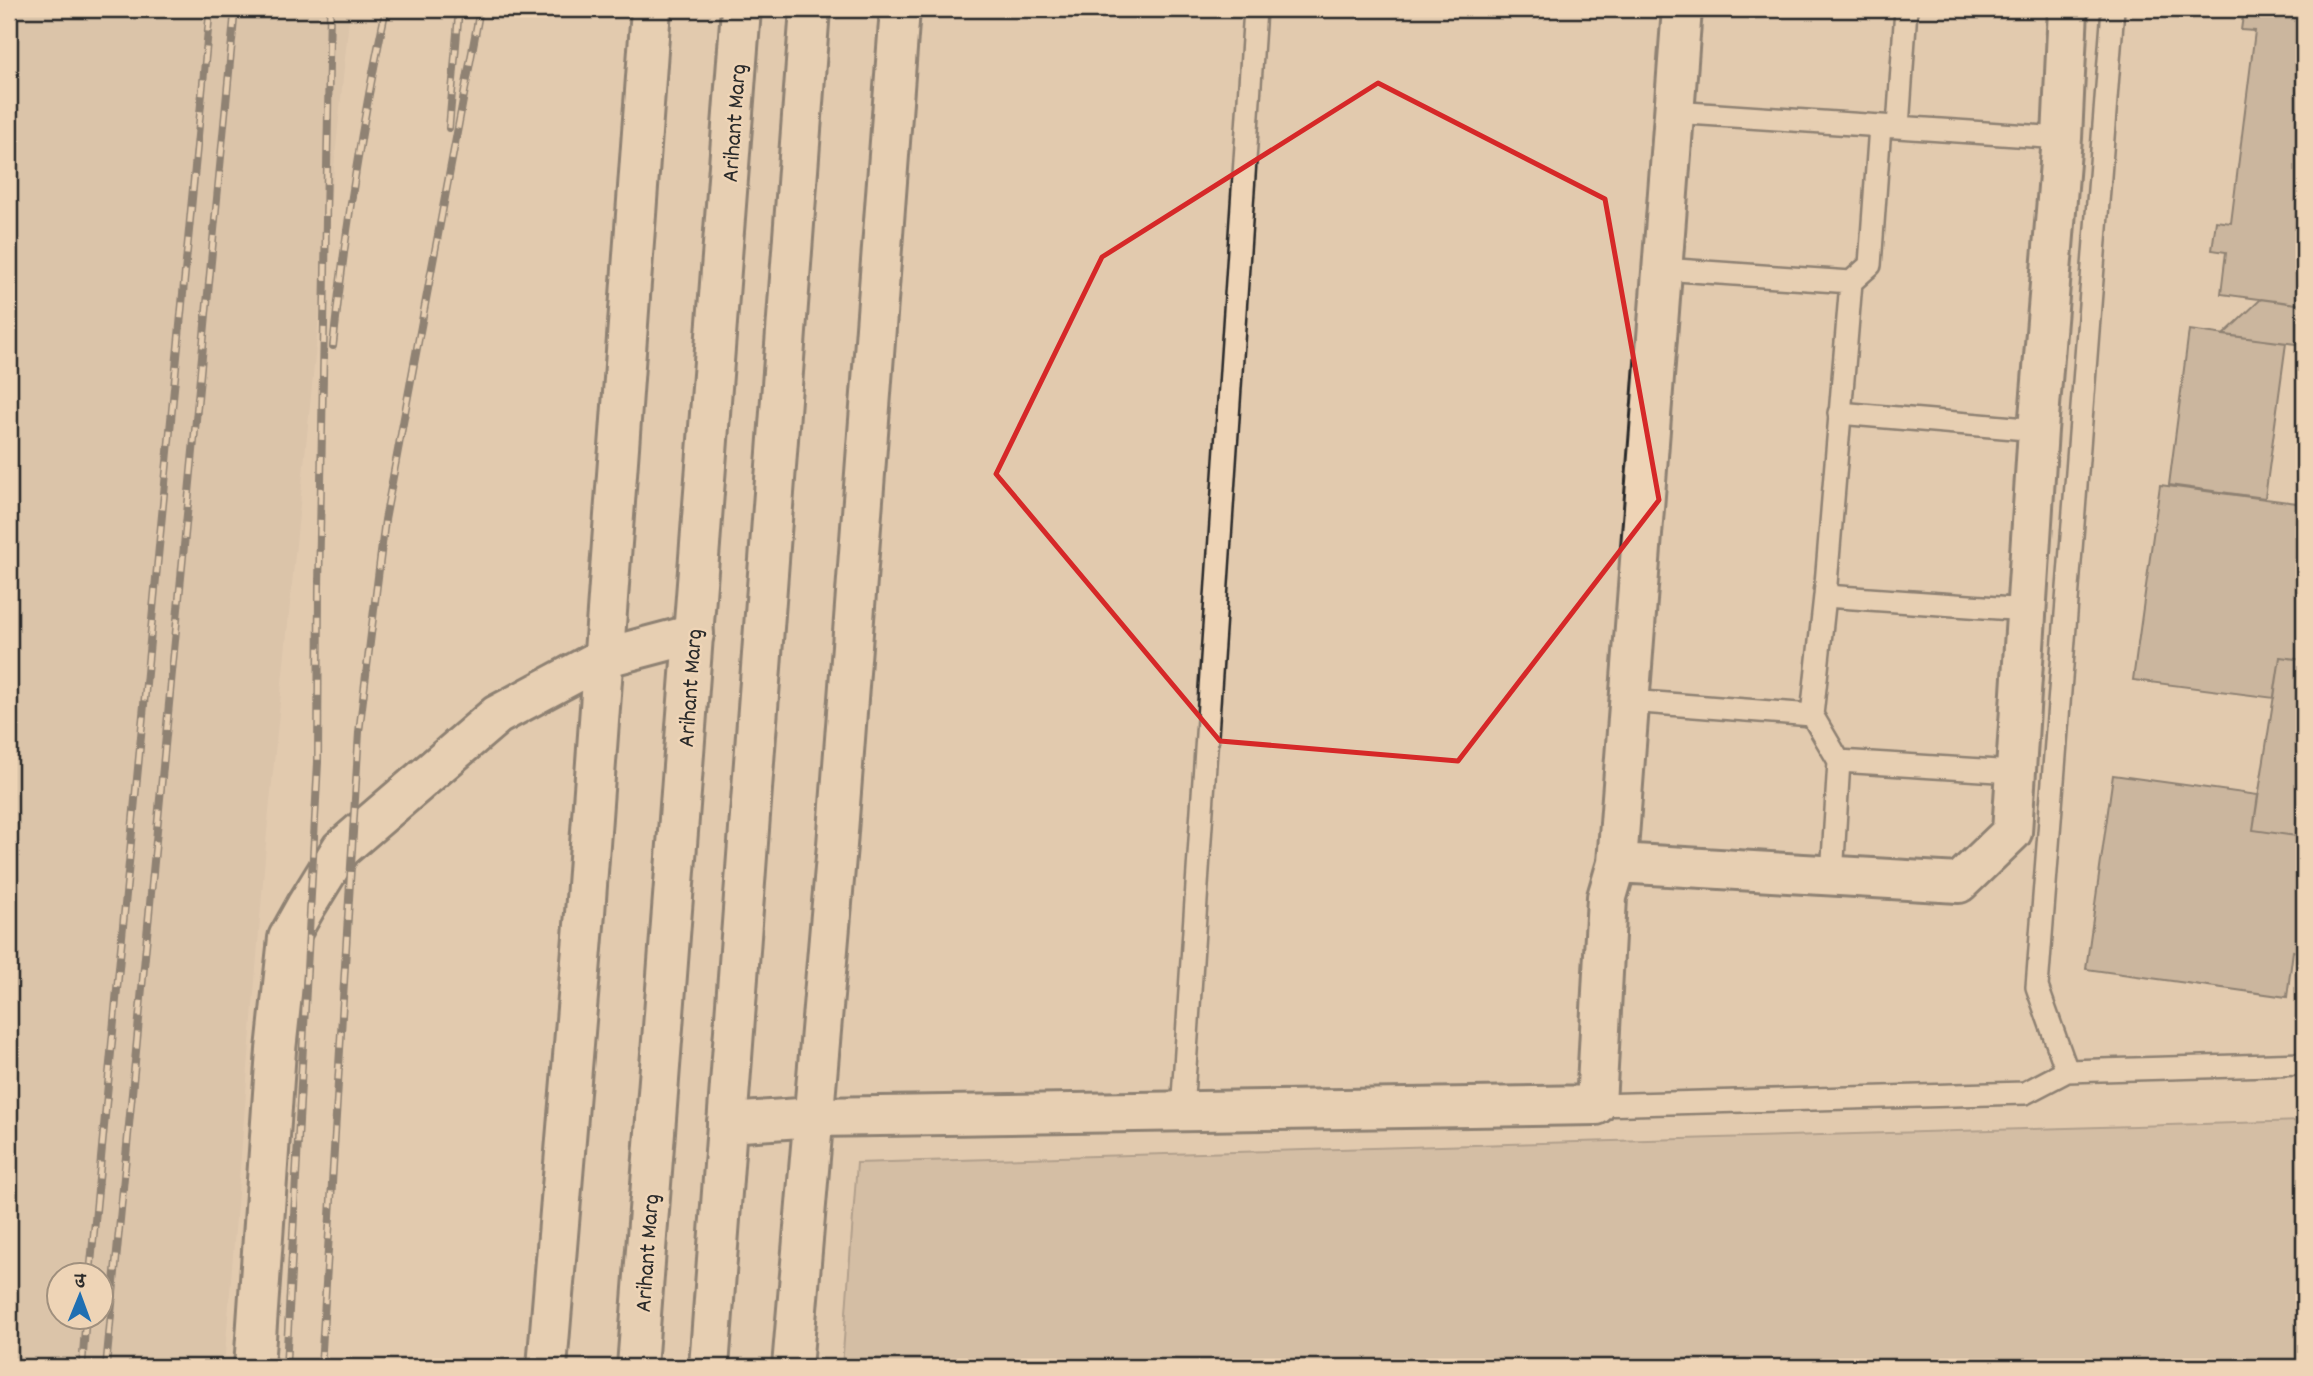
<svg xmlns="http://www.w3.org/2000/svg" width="2313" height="1376" font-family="Dekko,'Playpen Sans Deva',sans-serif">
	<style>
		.built { fill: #d3bca3; fill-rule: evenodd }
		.green { fill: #c4af98; stroke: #786d62; stroke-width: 2 }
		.building { fill: #af9d89; stroke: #2b2b2b; stroke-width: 2 }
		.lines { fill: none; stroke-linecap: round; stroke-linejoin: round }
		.lane-casing { stroke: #2b2b2b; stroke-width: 26 }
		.street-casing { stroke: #2b2b2b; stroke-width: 44 }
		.secondary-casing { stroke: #2b2b2b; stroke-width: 44 }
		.primary-casing { stroke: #2b2b2b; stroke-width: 44 }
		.lane { stroke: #eed4b6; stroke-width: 21 }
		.street { stroke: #eed4b6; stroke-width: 38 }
		.secondary { stroke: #eed4b6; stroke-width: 38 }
		.primary { stroke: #eed4b6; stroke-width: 38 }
		.rail-casing { stroke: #2b2b2b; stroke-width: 8 }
		.rail { stroke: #eed4b6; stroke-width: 5; stroke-dasharray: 16; stroke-linecap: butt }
		.marked { fill: none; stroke: #d62828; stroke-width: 5; stroke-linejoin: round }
		.labels { text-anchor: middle; stroke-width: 5; stroke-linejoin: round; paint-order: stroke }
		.street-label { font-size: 24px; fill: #2b2b2b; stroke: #eed4b6 }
	</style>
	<rect width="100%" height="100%" fill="#e2caae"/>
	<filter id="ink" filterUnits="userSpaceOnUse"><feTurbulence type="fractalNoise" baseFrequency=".0143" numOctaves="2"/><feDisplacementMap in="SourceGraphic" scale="14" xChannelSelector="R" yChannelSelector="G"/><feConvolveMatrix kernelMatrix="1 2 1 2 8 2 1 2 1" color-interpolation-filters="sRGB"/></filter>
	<g filter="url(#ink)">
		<path class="built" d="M9,9H350L267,832L224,1367H9ZM60,1274H102V1316H60Z"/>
		<path class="green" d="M2304,1121V1367H842L857,1163Z"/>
		<path class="building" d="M2244,9H2304V305L2221,294L2226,252L2212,250L2216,221L2231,223L2255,31L2241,30Z
			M2261,299L2304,305V345L2223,335Z
			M2189,330L2286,343L2265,498L2169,485Z
			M2160,485L2304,504V660L2280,657L2274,698L2133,680Z
			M2280,657L2304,660V837L2253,830Z
			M2113,775L2258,795L2253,830L2304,837V953L2293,951L2287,997L2086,969Z"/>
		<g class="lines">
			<defs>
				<path id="lane" d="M1673,112L2062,138
					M1898,127L1906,9
					M1851,282L1870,265L1880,126
					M1839,413L2038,430
					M1825,596L2027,610
					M1629,701L1812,715L1825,596L1851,282L1662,269
					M1812,715L1839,761L1832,876
					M1839,761L2014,772
					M2067,1071L2037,987L2113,9
					M1596,1105L2025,1093L2067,1071L2304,1064
					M1182,1112L1255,9"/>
				<path id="street" d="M1617,863L1959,883L2012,832L2038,430L2062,138L2068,9
					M727,1123L815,1117L1596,1105L1607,897L1617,863L1682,9"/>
				<path id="secondary" d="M254,1367L276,1050L288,938L306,906L341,849L497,715L603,658L694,634
					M547,1367L585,913L651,9
					M792,1367L837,845L900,9"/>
				<path id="primary" d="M637,1367L741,9
					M709,1367L810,9"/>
			</defs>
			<use href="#lane" class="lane-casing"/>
			<use href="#street" class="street-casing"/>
			<use href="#secondary" class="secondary-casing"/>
			<use href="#primary" class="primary-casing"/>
			<use href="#lane" class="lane"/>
			<use href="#street" class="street"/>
			<use href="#secondary" class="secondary"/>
			<use href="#primary" class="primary"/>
			<defs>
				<path id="rail" d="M449,128L459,9
					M333,346C345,232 362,120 386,9
					M90,1274L210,9
					M82,1367L86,1316
					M106,1367L235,9
					M286,1367L318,762L319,587L330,9
					M321,1367L359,732L385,520L480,9"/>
			</defs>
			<use href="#rail" class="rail-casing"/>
			<use href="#rail" class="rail"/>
		</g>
	</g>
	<path d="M0 0H2313V1376H0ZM1378,83L1605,199L1659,500L1458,761L1220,741L996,474L1102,257Z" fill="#e2caae" fill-opacity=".55" fill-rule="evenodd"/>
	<path class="marked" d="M1378,83L1605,199L1659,500L1458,761L1220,741L996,474L1102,257Z"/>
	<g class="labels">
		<g class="street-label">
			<text transform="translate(733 123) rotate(-86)" y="8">Arihant Marg</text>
			<text transform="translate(689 688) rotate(-86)" y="8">Arihant Marg</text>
			<text transform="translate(646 1253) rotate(-86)" y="8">Arihant Marg</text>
		</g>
	</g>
	<rect width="2313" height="1376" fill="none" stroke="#eed4b6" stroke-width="35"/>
	<rect x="18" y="18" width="2278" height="1341" fill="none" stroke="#2b2b2b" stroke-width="2.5" filter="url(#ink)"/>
	<g transform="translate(80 1296) rotate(1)"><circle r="33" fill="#eed4b6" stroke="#a0907e" stroke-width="2"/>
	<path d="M0-5L12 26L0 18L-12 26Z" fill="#1f6fb2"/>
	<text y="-10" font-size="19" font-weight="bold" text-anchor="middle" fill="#2b2b2b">उ</text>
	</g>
</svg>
